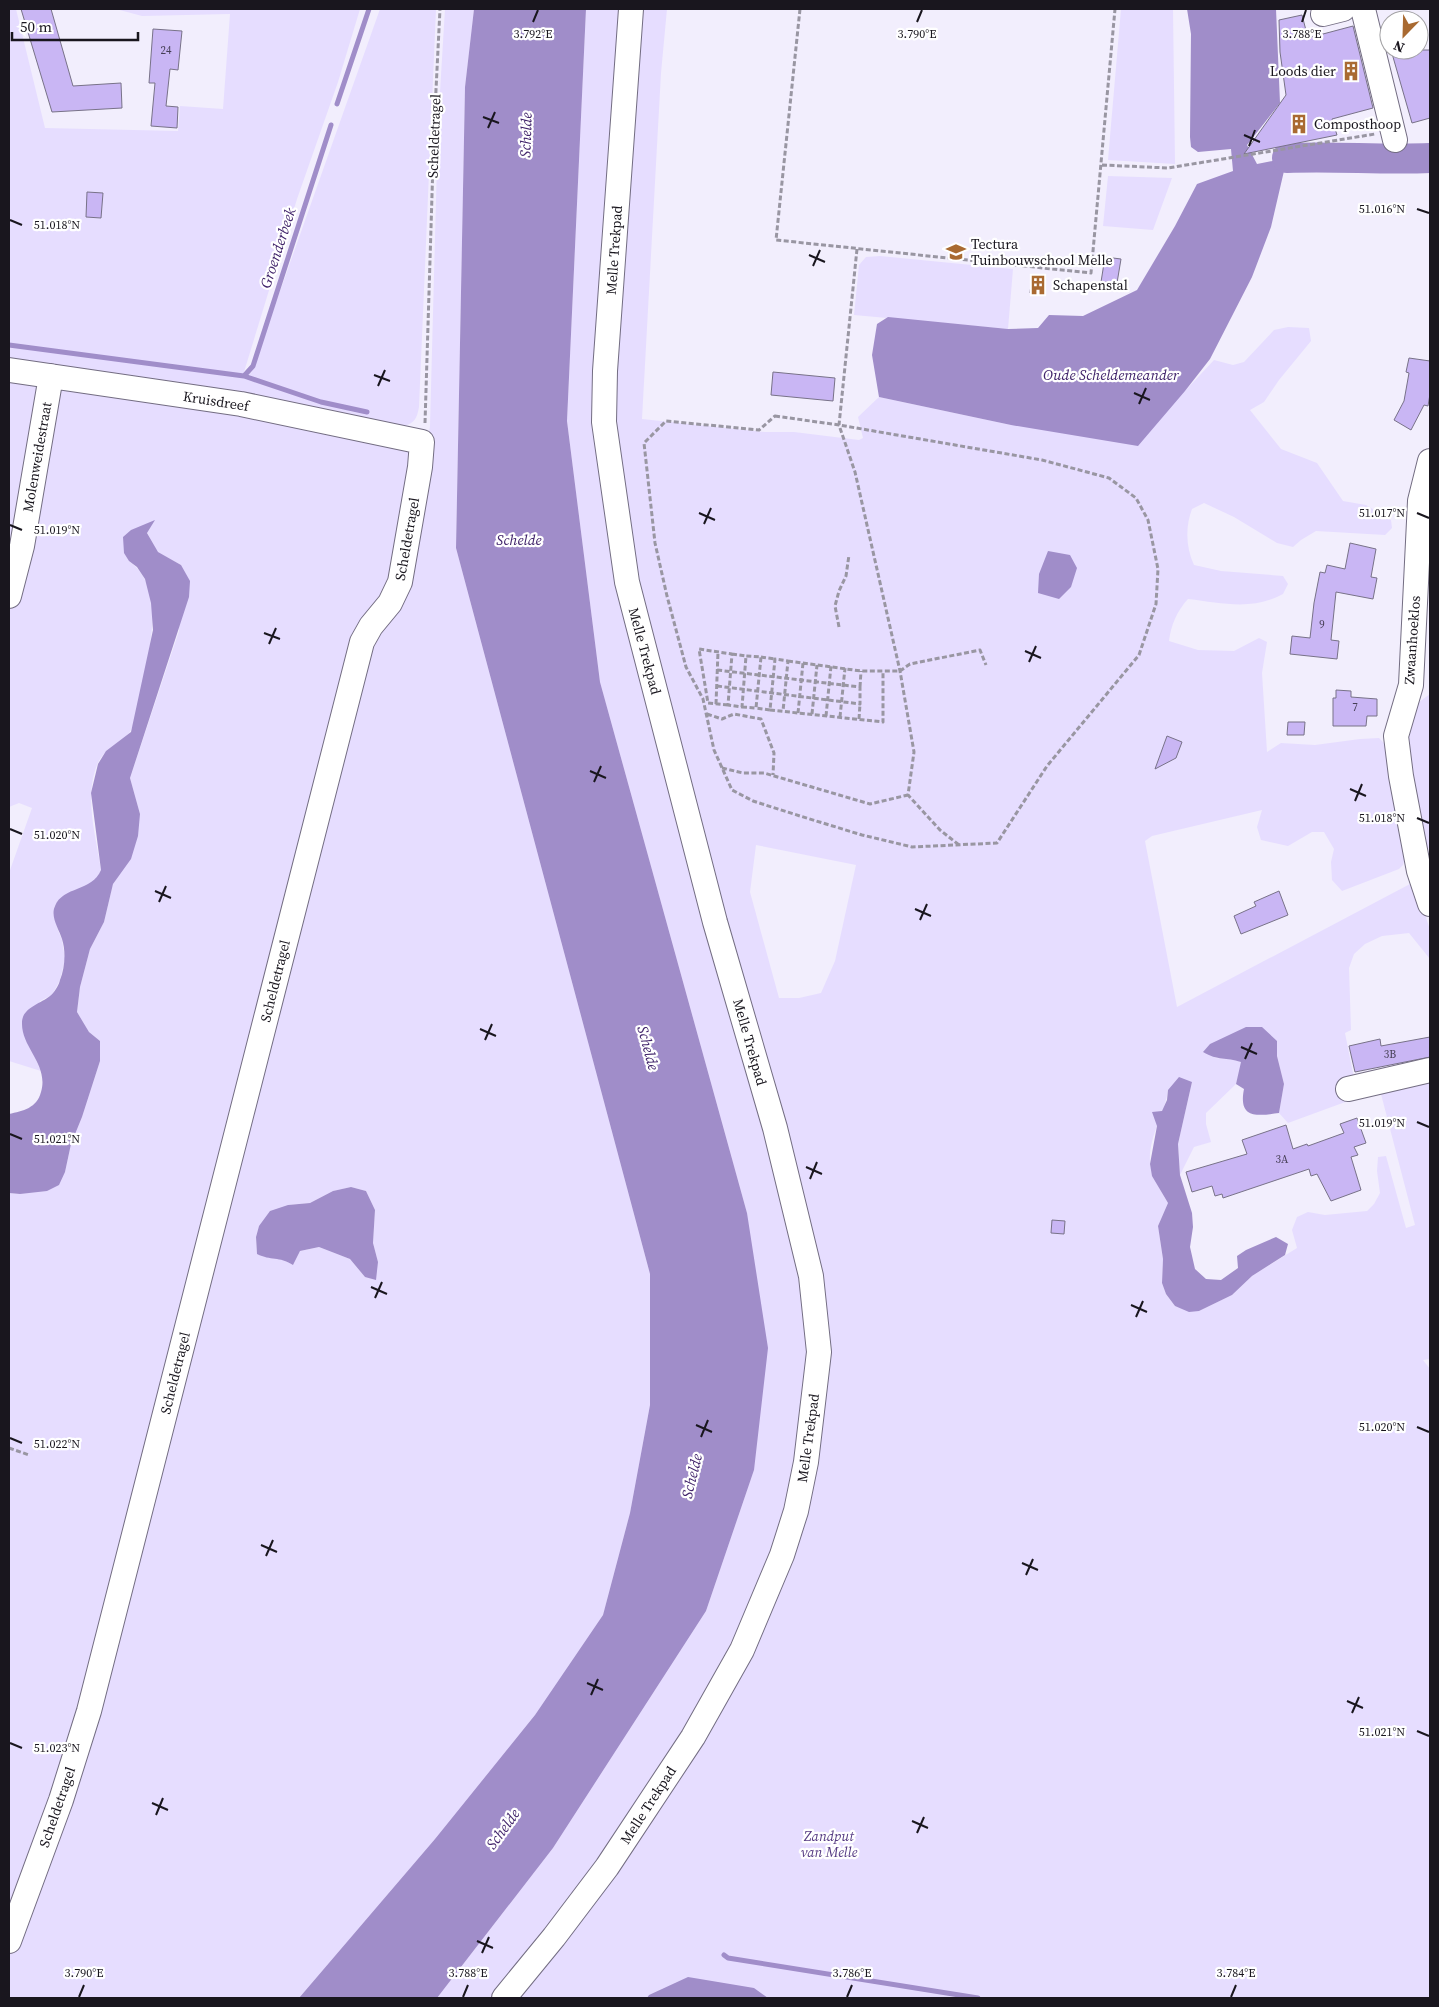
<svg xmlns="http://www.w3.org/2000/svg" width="1439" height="2007" font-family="'Source Serif 4',serif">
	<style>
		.green { fill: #e6ddff; fill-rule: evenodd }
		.water { fill: #a08dc9 }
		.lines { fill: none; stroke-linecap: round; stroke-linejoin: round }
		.stream { stroke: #a08dc9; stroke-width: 5 }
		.river { stroke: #a08dc9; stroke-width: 30 }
		.building { fill: #c9b6f4; stroke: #787288 }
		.minor-casing { stroke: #736d82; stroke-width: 26 }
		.path { stroke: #9996a2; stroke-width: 3; stroke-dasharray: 5 2.5; stroke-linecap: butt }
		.minor { stroke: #fff; stroke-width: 24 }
		.ticks { fill: none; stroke: #19161e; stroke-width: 2 }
		.labels { text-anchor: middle; stroke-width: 4.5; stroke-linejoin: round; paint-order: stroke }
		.number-label { font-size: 11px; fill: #453e54 }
		.poi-label { font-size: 14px; fill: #19161e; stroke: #fff; text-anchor: start }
		.street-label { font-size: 14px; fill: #19161e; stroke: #fff }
		.park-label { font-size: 14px; font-style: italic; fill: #553a83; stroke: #fff }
		.water-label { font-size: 15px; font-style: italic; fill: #41246b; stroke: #fff }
		.ticks-label { font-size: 12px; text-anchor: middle; fill: #19161e; stroke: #fff; stroke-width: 4.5; stroke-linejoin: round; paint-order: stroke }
	</style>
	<rect width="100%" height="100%" fill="#f2eefd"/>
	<path class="green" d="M9,9H16L45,128L178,131L180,106L223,109L230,14L142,16L116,9H360L338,82L297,199L244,372L251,373L380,9H436L419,407C417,418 415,423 404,426L277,406L279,424C314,429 388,431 413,455L398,578L378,611L81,1718L9,1923V1193L20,1194L65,1172L71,1144L82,1117L100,1061V1041L89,1032L77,1012L80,987L90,949L104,922L113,884L120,873L140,814L130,778L179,631L181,565L157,552L147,532L154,521L129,561C166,588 150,644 143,682C140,697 138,716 131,730C127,740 104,747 97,765C84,798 96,836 101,870C93,890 70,887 54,907L58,930L62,940L65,959L60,980L52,995L40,1001L26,1038L41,1071L9,1061V873L32,808L19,803L9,807Z
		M445,9H474L465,87L456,548L650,1274V1405L630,1513L603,1615L535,1715L435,1839L299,1998H9V1957L31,1899L350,709L416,517L430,426L438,125ZM351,1187L366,1191L375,1210L373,1243L378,1262L365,1277L350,1259L319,1247L300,1251L293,1265L283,1259L257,1254L256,1237L259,1226L288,1205L310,1203L333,1191Z
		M586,9H667L661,73L642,419L765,432H794L859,440L863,438L858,417L879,397L1011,425L1185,391L1214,360L1233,365L1244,362L1274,330L1288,327L1309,328L1311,341L1279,380L1264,402L1250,410L1281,449L1317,463L1343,501L1366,505L1391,520L1392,528L1385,535L1316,531L1301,540L1293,547L1277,543L1234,517L1204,503L1192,509C1185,527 1186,548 1194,565L1221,571L1283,576L1288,584L1283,594C1252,611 1222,603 1188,599C1177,611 1171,625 1169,641L1198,650L1234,651L1259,638L1267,642L1262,673L1267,752L1281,743L1315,745L1360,739L1379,738L1386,745L1406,853L1403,865L1399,869L1342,891L1332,880L1331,862L1334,849L1324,832H1312L1288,846L1261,840L1257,827L1262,810L1152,836L1145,841L1177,1007L1410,884L1417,889L1430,930V959L1409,933L1382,936L1365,944L1354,954L1349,968L1351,1030L1345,1033L1354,1078L1344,1080L1348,1101L1288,1123L1279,1113L1284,1084L1277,1056V1041L1214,1058L1233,1059L1242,1062L1236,1084L1206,1113V1124L1211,1142L1194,1147L1180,1175L1178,1144L1192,1082L1168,1090C1165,1114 1148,1137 1150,1163C1151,1174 1162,1193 1168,1203L1158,1226L1163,1259L1162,1283L1166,1294L1175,1306L1199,1311L1232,1295L1252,1276L1297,1248L1292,1230L1297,1217L1308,1212L1325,1215L1367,1211L1374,1204L1380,1193L1377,1171L1378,1157L1386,1156L1406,1228L1415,1225L1381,1094L1430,1083V1359L1423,1360L1430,1369V1998H437L553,1848L706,1611L754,1470L747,1213L600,682L567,421ZM756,845L856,865L835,961L821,993L799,998H779L750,892Z
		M1121,9H1173L1175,164L1108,160Z
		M1108,176L1172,178L1153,230L1103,226Z
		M880,256L1013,269L1008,329L854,315L859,265L866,257Z
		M1430,694V848L1421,851L1403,742L1415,705Z"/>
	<path class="water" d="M474,9H586L567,421L600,682L747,1213L768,1348L754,1470L706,1611L553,1848L437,1998H299L435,1839L535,1715L603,1615L630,1513L650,1405V1274L456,548L465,87Z
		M1187,9H1276L1280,103L1247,145L1257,164L1287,158L1271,227L1252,277L1210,359L1185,391L1138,446L1011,425L879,397L872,355L877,324L888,317L1008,329L1038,328L1049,315L1083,316L1137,290L1175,226L1197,184L1233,171L1231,149L1198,152L1191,147L1190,137L1191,34Z
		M155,520L147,533L158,552L181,565L190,581L189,597L130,778L140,814L138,836L131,859L113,884L104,922L90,949L80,987L77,1012L89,1032L100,1041V1061L82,1117L71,1144L65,1172L59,1185L47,1191L20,1194L9,1193V1114C23,1111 37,1108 41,1092C49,1065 22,1048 22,1024C21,1008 40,1004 50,996C54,993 59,985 60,980C65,968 66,951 62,939C59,929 50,917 55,906C63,886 92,892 101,870L91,793L98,764L106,751L131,732L153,630L151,603L145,579L137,567L129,561L124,553L123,537L131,530Z
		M1048,551L1070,555L1077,568L1071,587L1059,599L1038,593L1039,574Z
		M1246,1027H1262L1277,1041V1056L1284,1084L1279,1113C1257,1116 1238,1119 1244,1089L1236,1084L1241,1062C1226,1057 1218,1061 1203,1052L1210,1044Z
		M1179,1077L1192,1082L1178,1144L1180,1175L1192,1213L1193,1227L1190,1247L1195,1269L1206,1279L1221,1280L1238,1268L1237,1256L1246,1250L1276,1237L1288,1244L1285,1255L1252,1276L1232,1295L1199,1311L1189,1312L1175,1306L1166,1294L1162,1283L1163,1259L1158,1226L1168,1203L1152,1176L1150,1164L1157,1126L1152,1112L1162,1111L1167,1100L1168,1090Z
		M351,1187L366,1191L375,1210L373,1243L378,1262L376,1280L365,1277L350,1259L319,1247L300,1251L293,1265C279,1256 271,1261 257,1254L256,1237L259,1226L270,1211L288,1205L310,1203L333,1191Z
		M688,1977L754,1988L768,1998H647L649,1995Z"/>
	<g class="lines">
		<path class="stream" d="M337,104L369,9
			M9,345L244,376L253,366L331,125
			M244,376L321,402L367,412
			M724,1955L728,1958L978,1998"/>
		<path class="river" d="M1287,158C1335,156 1382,160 1430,158"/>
	</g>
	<path class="building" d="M21,9H51L73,86L121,83L122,108L52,112Z
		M1302,15L1308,38L1353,26L1373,108L1332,119L1337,135L1244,154L1286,95L1280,52L1279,20Z
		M153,29L182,31L178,70L170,69L166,106L178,107L177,128L151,126L155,83H149Z
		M1391,50H1430V118L1412,123Z
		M87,192L103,193L101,218L86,217Z
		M1105,257L1121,259L1117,283L1101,282Z
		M1032,275L1045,277L1043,294L1030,293Z
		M1409,358L1430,361V394L1428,406L1424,405L1411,430L1394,420L1404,401L1409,373L1406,372Z
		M773,372L835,378L833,401L771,395Z
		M1350,543L1376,549L1371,577L1377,578L1373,599L1336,592L1331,640L1339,641L1337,659L1290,654L1292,636L1310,638L1314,603L1320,572L1325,573L1327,565L1345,569Z
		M1336,690L1351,691V697L1377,699V716H1367L1366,726H1333V698H1336Z
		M1288,722H1305L1304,735H1287Z
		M1167,736L1182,742L1176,758L1155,769Z
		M1279,891L1288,915L1241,934L1234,916L1256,906L1254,902Z
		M1430,1037V1057L1355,1072L1349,1046L1380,1039L1381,1046Z
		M1357,1118L1366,1143L1354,1147L1358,1155L1351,1157L1361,1190L1331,1201L1317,1174L1311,1176L1309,1169L1223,1198L1222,1194L1215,1196L1212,1186L1192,1192L1186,1172L1247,1154L1242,1140L1286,1125L1293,1149L1307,1144L1308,1146L1344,1133L1340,1124Z
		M1052,1220L1065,1221L1064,1234L1051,1233Z"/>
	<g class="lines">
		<defs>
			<path id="minor" d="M1363,9L1395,140
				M1323,14L1343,9
				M9,370L241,404L422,442L420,467L400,582L390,603L371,626L362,642L89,1711L61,1800L9,1941
				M1430,461L1420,501L1411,685L1396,736L1401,776L1419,871L1430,904
				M9,596L22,546L51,376
				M1348,1089L1430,1070
				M504,1998L554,1937L607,1867L693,1737L742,1650L782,1555L796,1511L806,1462L819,1352L811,1276L775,1128L715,922L627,582L604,422L605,371L631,9"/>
		</defs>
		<use href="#minor" class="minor-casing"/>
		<path class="path" d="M800,9L776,240L1091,273L1115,9
			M1102,165L1168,168L1375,134
			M857,249L839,425L855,472L900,671L914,752L908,795L940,830L959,845
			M775,416L839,425L1042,460L1109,478L1136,498L1148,520L1158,569L1156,604L1139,655L1047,766L997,843L912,847L862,835L800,816L753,801L732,790L714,750L703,699L686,667L667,596L655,543L644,443L666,421L759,430Z
			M425,423L434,130L440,9
			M839,627L835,606L839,591L846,576L849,555
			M732,654L746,656
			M761,657L775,659
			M788,661L861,671H900L910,664L980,650L986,665
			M717,686L860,704V687L717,670
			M860,687L861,671
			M716,704L718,652
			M728,705L708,703L699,649L732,654L728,705L742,707L746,656L761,657L756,708L770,710L775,659L788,661L783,711
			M742,707L756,708
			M770,710L883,722V671
			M798,713L803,663
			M707,714L722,719L734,714L761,719L774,753L773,775
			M812,714L817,665
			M826,716L831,666
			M840,717L845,668
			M859,719L860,704
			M722,768L743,773H764L870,804L908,795
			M9,1448L29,1455"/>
		<use href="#minor" class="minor"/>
	</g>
	<path class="ticks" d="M533,22L538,10M917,22L922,10M1302,22L1306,10M483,117L499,123M488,128L495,112M1244,135L1260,142M1249,146L1255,130M1417,209L1429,213M10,220L22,225M809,255L825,262M813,266L820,250M374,375L390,381M378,386L385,370M1134,393L1150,400M1139,404L1146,388M699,513L715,520M1417,513L1429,518M704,524L711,508M10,525L22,530M264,633L280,639M269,644L276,628M1025,651L1041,658M1029,662L1036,646M590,771L606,778M594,782L601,766M1350,789L1366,796M1355,801L1362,784M1417,818L1429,823M10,829L22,834M155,891L171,898M159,902L166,886M915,909L931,916M920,920L927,904M480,1029L496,1036M485,1040L492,1024M1241,1047L1257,1054M1245,1059L1252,1043M1417,1122L1429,1127M10,1134L22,1139M806,1167L822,1174M810,1179L817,1162M371,1287L387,1294M375,1298L382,1282M1131,1305L1147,1312M1136,1317L1143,1301M696,1425L712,1432M1417,1427L1429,1432M701,1437L708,1420M10,1438L22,1443M261,1545L277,1552M266,1556L273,1540M1022,1563L1038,1570M1026,1575L1033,1559M587,1683L603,1690M591,1695L598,1679M1347,1701L1363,1708M1352,1713L1359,1697M1417,1731L1429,1736M10,1743L22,1748M152,1803L168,1810M156,1815L163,1798M912,1821L928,1828M917,1833L924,1817M477,1941L493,1948M482,1953L489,1937M79,1997L84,1985M463,1997L468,1985M847,1997L852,1985M1231,1997L1236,1985"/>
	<defs>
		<symbol id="building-bare" viewBox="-9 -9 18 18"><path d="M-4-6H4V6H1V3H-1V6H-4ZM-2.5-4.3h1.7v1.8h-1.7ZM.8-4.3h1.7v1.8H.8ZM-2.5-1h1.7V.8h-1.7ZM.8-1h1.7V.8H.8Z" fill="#a96a31" stroke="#fff" stroke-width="2.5" paint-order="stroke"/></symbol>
		<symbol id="school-bare" viewBox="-9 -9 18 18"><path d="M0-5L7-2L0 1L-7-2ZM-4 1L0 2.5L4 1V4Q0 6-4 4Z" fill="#a96a31" stroke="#fff" stroke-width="2.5" paint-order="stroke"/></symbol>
	</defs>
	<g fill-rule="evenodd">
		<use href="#building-bare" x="1337" y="57" width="28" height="28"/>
		<use href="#building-bare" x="1285" y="110" width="28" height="28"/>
		<use href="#school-bare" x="942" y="238" width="28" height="28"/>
		<use href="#building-bare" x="1024" y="271" width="28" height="28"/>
	</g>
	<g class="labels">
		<g class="number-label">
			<text x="166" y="54">24</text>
			<text x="1322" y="628">9</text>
			<text x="1355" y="711">7</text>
			<text x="1390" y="1058">3B</text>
			<text x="1282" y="1163">3A</text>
		</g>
		<g class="poi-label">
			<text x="1336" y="76" text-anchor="end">Loods dier</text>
			<text x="1314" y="129">Composthoop</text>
			<text x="971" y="249">Tectura<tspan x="971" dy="16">Tuinbouwschool Melle</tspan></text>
			<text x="1053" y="290">Schapenstal</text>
		</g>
		<g class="street-label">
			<text transform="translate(434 136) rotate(-88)" y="5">Scheldetragel</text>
			<text transform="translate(614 250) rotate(-86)" y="5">Melle Trekpad</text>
			<text transform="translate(216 401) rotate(9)" y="5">Kruisdreef</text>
			<text transform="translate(37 457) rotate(-80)" y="5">Molenweidestraat</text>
			<text transform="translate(407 539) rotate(-80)" y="5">Scheldetragel</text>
			<text transform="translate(1412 640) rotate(-86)" y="5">Zwaanhoeklos</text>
			<text transform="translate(645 651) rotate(75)" y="5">Melle Trekpad</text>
			<text transform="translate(275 981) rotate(-76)" y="5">Scheldetragel</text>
			<text transform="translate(750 1042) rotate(74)" y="5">Melle Trekpad</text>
			<text transform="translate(175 1373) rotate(-76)" y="5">Scheldetragel</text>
			<text transform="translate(808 1438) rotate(-82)" y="5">Melle Trekpad</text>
			<text transform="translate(648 1805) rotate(-57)" y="5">Melle Trekpad</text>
			<text transform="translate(57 1807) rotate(-71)" y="5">Scheldetragel</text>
		</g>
		<g class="park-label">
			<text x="829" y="1841">Zandput<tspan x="829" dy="16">van Melle</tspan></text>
		</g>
		<g class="water-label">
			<text transform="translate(526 135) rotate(-88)" y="5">Schelde</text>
			<text transform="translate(278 248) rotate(-72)" y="5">Groenderbeek</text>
			<text x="1111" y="380">Oude Scheldemeander</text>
			<text x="519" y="545">Schelde</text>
			<text transform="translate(648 1048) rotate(75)" y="5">Schelde</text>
			<text transform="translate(692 1476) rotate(-76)" y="5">Schelde</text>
			<text transform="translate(503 1829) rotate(-54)" y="5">Schelde</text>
		</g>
	</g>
	<g class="ticks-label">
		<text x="917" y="38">3.790°E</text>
		<text x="1302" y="38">3.788°E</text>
		<text x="533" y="38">3.792°E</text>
		<text x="1382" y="213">51.016°N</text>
		<text x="57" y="229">51.018°N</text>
		<text x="1382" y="517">51.017°N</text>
		<text x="57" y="534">51.019°N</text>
		<text x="1382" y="822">51.018°N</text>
		<text x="57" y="839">51.020°N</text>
		<text x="1382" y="1127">51.019°N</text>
		<text x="57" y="1143">51.021°N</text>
		<text x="1382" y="1431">51.020°N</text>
		<text x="57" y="1448">51.022°N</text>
		<text x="1382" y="1736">51.021°N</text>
		<text x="57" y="1752">51.023°N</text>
		<text x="84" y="1977">3.790°E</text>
		<text x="468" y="1977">3.788°E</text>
		<text x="852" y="1977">3.786°E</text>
		<text x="1236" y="1977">3.784°E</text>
	</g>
	<rect width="1439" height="2007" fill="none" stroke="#19161e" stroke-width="20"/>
	<g transform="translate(1404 35) rotate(203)"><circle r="24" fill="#ffffff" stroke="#a3a2a5"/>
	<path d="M0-4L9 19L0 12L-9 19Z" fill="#a96a31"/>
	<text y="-8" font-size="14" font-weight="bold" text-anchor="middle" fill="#19161e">N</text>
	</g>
	<path d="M12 32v8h126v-8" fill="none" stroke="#19161e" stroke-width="2.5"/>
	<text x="20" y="32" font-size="15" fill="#19161e" stroke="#ffffff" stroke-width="4" paint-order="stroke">50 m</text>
</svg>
